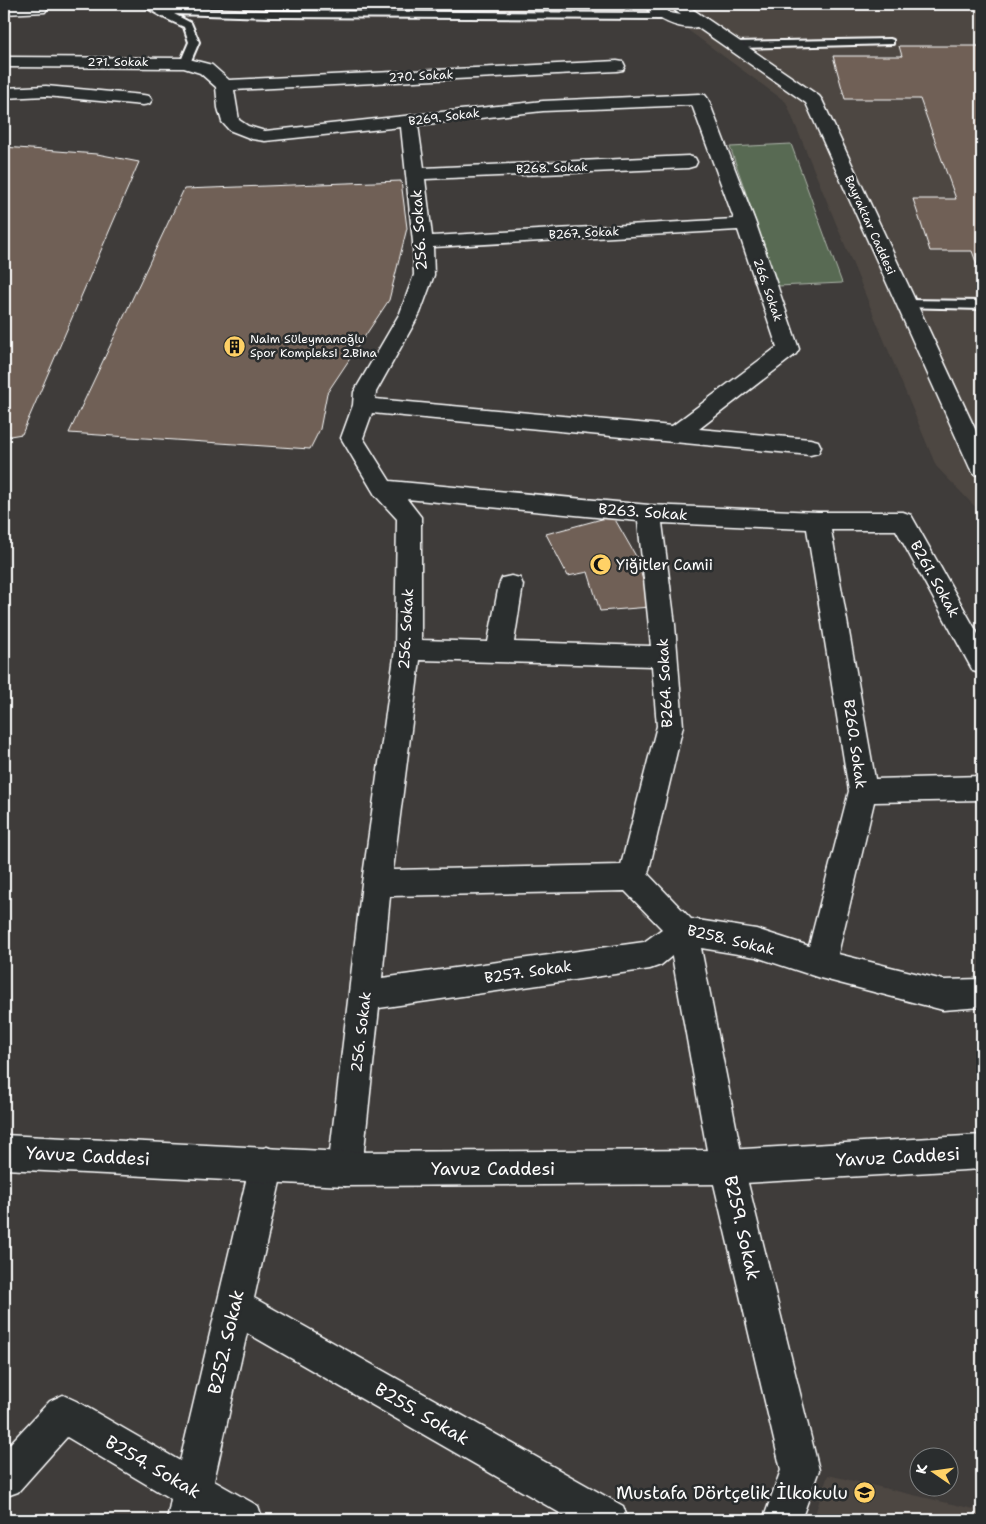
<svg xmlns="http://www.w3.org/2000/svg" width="986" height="1524" font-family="'Shantell Sans',sans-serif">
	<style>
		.built { fill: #4d4742 }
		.green { fill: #596a53; stroke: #acb4a9 }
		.building { fill: #6f6056; stroke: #fff }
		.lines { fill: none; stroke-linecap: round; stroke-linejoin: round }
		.lane-casing { stroke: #fff; stroke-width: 4 }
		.street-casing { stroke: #fff; stroke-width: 3 }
		.secondary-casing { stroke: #fff; stroke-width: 3 }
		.lane { fill: #2a2d2e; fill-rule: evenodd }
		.street { fill: #2a2d2e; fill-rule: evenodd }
		.secondary { fill: #2a2d2e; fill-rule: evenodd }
		.labels { text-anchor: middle; stroke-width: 5; stroke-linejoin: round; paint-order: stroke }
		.far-street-label { font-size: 12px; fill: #fff; stroke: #2a2d2e }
		.far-poi-label { font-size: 12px; fill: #fff; stroke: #2a2d2e; text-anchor: start }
		.street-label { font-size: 15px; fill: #fff; stroke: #2a2d2e }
		.poi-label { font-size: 15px; fill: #fff; stroke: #2a2d2e; text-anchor: start }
		.near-street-label { font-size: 18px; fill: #fff; stroke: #2a2d2e }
		.near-poi-label { font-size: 18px; fill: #fff; stroke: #2a2d2e; text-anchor: end }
	</style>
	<rect width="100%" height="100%" fill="#3f3c3a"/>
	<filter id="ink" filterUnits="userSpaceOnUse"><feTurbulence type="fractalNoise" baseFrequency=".02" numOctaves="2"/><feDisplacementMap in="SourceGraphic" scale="10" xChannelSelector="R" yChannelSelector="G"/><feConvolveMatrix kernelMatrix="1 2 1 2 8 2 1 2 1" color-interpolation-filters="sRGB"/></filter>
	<g filter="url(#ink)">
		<path class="built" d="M183,4H982V514L936,466L786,102L666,14Z
			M828,1475L982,1511V1520H813Z"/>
		<path class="green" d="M791,144L842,283L778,286L730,147Z"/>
		<path class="building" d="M899,46H982V273H980L972,251H930L913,199H956L920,99H845L833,56H902Z
			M4,147L97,154L139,162L22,434L4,437Z
			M401,181L407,228L389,300L327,393L320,429L310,449L69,433L184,189Z
			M613,516L637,558L650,607L600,611L588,572L568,576L546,534Z"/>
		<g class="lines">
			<defs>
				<path id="lane" d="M143,4H154L161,8L272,11L664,13L669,16L664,19L272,17L174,14L191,23L199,42L190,63L185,66L180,63L189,42L184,27C172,21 152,13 143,4Z
					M890,39L893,40V44L736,48L731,45L736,42Z
					M905,300L982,301V309L901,307L899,304L901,301Z"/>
				<path id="street" d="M4,4L45,6L47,9L45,12L4,14Z
					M4,57L185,58L212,65L229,80L617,61L623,62L625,66L623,70L617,71L234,90L239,120L248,126L265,131L543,101L699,94L705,95L708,99L756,224L799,349L796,354L699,429L810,439L818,441L821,447L818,453L810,455L372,413L363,438L390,481L649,505L818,512H903L911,515L982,641V674L973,671L896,530H831L875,779L982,776V800L874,802L838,954L943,980L982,979V1007L943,1010L820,978L756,957L701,948L744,1167L819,1470L801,1520H763L781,1470L710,1167L672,956L661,965L650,969L379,1008L362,1169L357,1181L345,1186L333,1181L328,1169L362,883L395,650L397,519L375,495L341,438L353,405L354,392L400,313L414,275L413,242L401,127L265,141L252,139L229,130L222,122L218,108L216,87L200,73L184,68L4,67ZM692,105L734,219L432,236L425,179L688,168L695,166L697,162L695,158L688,156L424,168L418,125L543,111ZM738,230L777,347L672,426L375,399L376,392L420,313L434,275L433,247ZM407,499L638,521L651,646L514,642L523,585L520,578L511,576L502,578L499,585L488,642L421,640V517ZM662,523L807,529L849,791L809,946L756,929L691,919L648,874L683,726L675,625ZM420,660L652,666L657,726L621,865L393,870ZM625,891L662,929L644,942L382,978L390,896Z
					M46,86L143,95L149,96L152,100L149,104L143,105L46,96L4,98V88Z
					M267,1147L279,1152L284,1164L254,1298L623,1506L628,1520H572L247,1333L214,1481L258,1506L263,1520H167L171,1499L67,1437L18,1492L4,1497V1450L50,1401L63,1395L76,1401L180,1461L250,1164L255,1152Z"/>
				<path id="secondary" d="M643,4H660L670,13L681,15L667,4H685L819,96L822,100L982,444V476L974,474L970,468L806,103L697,27C680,31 653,18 643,4Z
					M4,1135L345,1152L727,1150L982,1135V1169L727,1184L345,1186L4,1169Z"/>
			</defs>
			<use href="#lane" class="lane-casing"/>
			<use href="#street" class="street-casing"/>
			<use href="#secondary" class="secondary-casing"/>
			<use href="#lane" class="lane"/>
			<use href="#street" class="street"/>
			<use href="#secondary" class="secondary"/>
		</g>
	</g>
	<defs>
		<symbol id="building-disc" viewBox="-11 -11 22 22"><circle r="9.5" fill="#ffd166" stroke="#2a2d2e"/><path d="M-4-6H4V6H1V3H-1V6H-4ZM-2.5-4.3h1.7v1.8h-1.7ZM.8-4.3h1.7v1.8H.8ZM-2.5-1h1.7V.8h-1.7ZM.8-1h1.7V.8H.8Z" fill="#111"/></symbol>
		<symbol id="mosque-disc" viewBox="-11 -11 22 22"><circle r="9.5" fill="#ffd166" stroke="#2a2d2e"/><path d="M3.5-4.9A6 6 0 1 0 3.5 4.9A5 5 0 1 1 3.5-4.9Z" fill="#111"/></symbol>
		<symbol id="school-disc" viewBox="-11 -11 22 22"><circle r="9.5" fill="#ffd166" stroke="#2a2d2e"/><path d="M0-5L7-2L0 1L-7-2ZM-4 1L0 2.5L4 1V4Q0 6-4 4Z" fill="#111"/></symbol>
	</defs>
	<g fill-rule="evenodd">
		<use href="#building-disc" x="222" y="334" width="25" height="25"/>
		<use href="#mosque-disc" x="588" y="552" width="25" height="25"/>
		<use href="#school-disc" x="852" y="1480" width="25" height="25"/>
	</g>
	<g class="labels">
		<g class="far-street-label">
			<text x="118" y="66">271. Sokak</text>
			<text transform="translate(421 76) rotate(-3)" y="4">270. Sokak</text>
			<text transform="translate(444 117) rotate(-7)" y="4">B269. Sokak</text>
			<text transform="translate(552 168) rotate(-2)" y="4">B268. Sokak</text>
			<text transform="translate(870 225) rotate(66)" y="4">Bayraktar Caddesi</text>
			<text transform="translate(584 233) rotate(-3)" y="4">B267. Sokak</text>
			<text transform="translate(768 290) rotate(71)" y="4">266. Sokak</text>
		</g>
		<g class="far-poi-label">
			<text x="250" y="343">Naim Süleymanoğlu<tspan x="250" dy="14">Spor Kompleksi 2.Bina</tspan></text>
		</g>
		<g class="street-label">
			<text transform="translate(419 230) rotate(-94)" y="5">256. Sokak</text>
			<text transform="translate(643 512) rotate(4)" y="5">B263. Sokak</text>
			<text transform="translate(935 579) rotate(61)" y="5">B261. Sokak</text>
			<text transform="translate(406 629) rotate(-87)" y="5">256. Sokak</text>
			<text transform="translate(665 683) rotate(-93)" y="5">B264. Sokak</text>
			<text transform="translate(855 744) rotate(82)" y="5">B260. Sokak</text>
			<text transform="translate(731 940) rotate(13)" y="5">B258. Sokak</text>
			<text transform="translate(528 972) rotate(-8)" y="5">B257. Sokak</text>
			<text transform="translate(361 1032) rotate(-83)" y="5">256. Sokak</text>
		</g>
		<g class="poi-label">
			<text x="616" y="570">Yiğitler Camii</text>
		</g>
		<g class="near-street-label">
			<text transform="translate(88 1156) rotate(3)" y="6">Yavuz Caddesi</text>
			<text transform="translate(898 1157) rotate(-3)" y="6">Yavuz Caddesi</text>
			<text x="493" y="1175">Yavuz Caddesi</text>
			<text transform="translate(742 1228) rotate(77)" y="6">B259. Sokak</text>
			<text transform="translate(226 1342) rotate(-77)" y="6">B252. Sokak</text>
			<text transform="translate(422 1414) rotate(30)" y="6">B255. Sokak</text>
			<text transform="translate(153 1467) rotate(30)" y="6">B254. Sokak</text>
		</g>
		<g class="near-poi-label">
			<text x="848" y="1499">Mustafa Dörtçelik İlkokulu</text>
		</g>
	</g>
	<rect width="986" height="1524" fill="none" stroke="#2a2d2e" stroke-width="20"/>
	<rect x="10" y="10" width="966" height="1504" fill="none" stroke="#fff" stroke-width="2" filter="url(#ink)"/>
	<g transform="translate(934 1472) rotate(283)"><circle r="24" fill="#2a2d2e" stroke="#7f8182"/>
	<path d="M0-4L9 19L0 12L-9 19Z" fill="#ffd166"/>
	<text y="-8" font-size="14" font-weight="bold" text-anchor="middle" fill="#ffffff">K</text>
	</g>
</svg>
